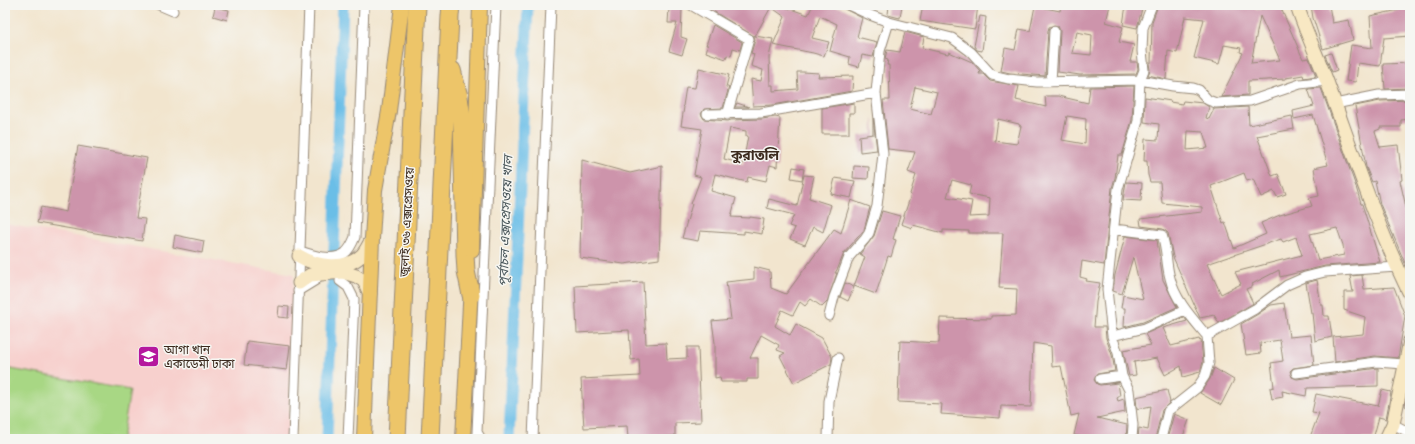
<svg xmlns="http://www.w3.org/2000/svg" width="1415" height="444" font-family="Delius,'Noto Sans Bengali',sans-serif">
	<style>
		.built { fill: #f7d0cd }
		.green { fill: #a8d784; stroke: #728051 }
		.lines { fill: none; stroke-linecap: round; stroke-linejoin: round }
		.canal { stroke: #6bbee7; stroke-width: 11 }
		.building { fill: #cd94ab; fill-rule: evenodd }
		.street-casing { stroke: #968876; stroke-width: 11 }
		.secondary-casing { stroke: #968876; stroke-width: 15 }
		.primary-casing { stroke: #968876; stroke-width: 16 }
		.highway-casing { stroke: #968876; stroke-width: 19 }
		.street { stroke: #fff; stroke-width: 9 }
		.secondary { stroke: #f8e8c3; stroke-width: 13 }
		.primary { stroke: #edc569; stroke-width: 14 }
		.highway { stroke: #edc569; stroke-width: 17 }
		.labels { text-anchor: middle; stroke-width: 3; stroke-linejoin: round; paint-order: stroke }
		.street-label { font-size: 12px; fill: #3b2a1e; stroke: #f6f6f2 }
		.poi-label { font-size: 12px; fill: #3b2a1e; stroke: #f6f6f2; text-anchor: start }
		.water-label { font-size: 13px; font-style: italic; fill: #49565a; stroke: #f6f6f2 }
		.quarter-label { font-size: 14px; font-weight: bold; fill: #3b2a1e; stroke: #f6f6f2 }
	</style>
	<rect width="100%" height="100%" fill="#f6f6f2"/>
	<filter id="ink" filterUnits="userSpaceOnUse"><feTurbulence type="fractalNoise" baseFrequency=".025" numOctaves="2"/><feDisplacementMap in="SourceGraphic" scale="8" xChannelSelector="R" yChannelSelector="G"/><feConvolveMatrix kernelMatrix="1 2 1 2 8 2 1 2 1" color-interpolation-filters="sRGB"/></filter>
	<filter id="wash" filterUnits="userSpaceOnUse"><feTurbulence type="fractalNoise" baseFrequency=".012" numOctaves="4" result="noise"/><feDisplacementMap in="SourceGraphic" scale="16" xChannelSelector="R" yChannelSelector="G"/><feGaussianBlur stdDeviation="0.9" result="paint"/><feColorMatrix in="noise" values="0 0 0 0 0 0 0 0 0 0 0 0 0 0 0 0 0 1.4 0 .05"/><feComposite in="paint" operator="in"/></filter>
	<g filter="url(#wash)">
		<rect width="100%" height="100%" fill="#f2e5ce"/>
		<path class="built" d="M5,224L294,274L288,439H5Z"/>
		<path class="green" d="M5,368L130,390L122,439H5Z"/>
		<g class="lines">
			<path class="canal" d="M327,439L343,5
				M509,439L528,5"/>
		</g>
		<g id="blocks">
			<path class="building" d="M703,5H779L808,15L813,5H832L843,8L862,18L857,37L877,42L873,57L862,55L859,67L849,64L850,57L830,51L837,24L820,16L812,38L829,42L824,56L813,53L773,45L785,17L771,7L755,36L773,39L769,57L770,85H773V91L798,89L797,72H803L819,73L818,77L853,76L852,91L773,105L753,106L751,79L761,81L763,70L751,66L754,54L751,53L755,40L754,36Z
				M889,5H902L900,18L888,15Z
				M923,5H978L975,29L920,21Z
				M1061,5H1110L1106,22L1123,27L1119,42L1134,45L1130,62H1137L1138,69L1136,74L1080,75L1058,72L1060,31L1058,26L1054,25L1049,27L1048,31L1045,76L1010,73L1001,71L1005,48L1015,50L1019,29L1030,31L1035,6L1060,11ZM1077,32L1092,35L1091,55L1072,53Z
				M1126,5H1143L1137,28L1123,25Z
				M1158,5H1223L1222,7L1255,5L1256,10L1280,6L1303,59L1309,58L1316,76L1304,78L1303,75L1286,78V79L1248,81V95L1221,97L1243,53L1240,52L1241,48L1224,45L1219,64L1194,58L1204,19L1185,17L1177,53L1168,51L1166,79L1148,75L1150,70L1149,63H1151L1152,22ZM1260,16L1280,60L1251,63Z
				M1311,5H1329L1332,23L1349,20L1353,40L1323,49L1313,18Z
				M1399,5H1410V36L1384,38L1380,66L1358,63L1356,82L1346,81L1351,45L1372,48L1370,16L1399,10Z
				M215,7L229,10L227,20L213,16Z
				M669,8H682L681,37L687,39L682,55L669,51L677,23H668Z
				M980,16L986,17L982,51L977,50L974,46Z
				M713,25L742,42L740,50L733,48L731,56L727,55L726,59L706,52L708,45H706Z
				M905,32L924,37L922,48L948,54L949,52L972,62L980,71L979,74H983L990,81L1019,86L1016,100L1046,107L1045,96H1058L1088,103L1090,87L1134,86L1132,120L1122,155H1118L1115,178L1112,188L1104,265L1082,261L1080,277L1087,279L1086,281L1100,283L1096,302L1094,327H1105L1106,338L1112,355L1115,371L1097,374L1094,380L1097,384L1100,385L1118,383L1120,396L1117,398L1118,401L1124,399L1125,412L1097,418L1127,425L1126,439H1091L1074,435L1079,414L1071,416L1061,366L1052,367L1051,346L1033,343L1031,407L1001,406L1000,418L941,414L942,404L898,402L900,341L939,343L940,318L991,319V316L1016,315L1017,289L999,288L1003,233H969V231L943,230V233L913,225L912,228L901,224L911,195L910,194L916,175L908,172L915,152L888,149L883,100H890L889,65H887L888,60L885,59L887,50L900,52ZM915,87L937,92L931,114L910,109ZM1067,116L1086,119L1085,144L1062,140ZM998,119L1019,124V125L1021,126L1017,144L995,141ZM952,180L971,185L969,194L990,198L989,216L969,217L972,201L947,197Z
				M1331,53L1337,70L1332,72L1325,55Z
				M1410,63V88L1385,89L1383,64Z
				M699,68L729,75L726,87H729L723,108L704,109L701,114L704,119L728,121L731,120L762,119L775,117L780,118L777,167L770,165L766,181L748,177L747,182L715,174L711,191L736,198L731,217L750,218V217L764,219L762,234L744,231V234L700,231L698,241L682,238L692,204H691L701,177L694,175L702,129L681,126L684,107L683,106L686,87L695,88ZM730,128L746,131V136H748L743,164L724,159Z
				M1321,88L1356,187L1361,204H1362L1380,262L1325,266L1280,277L1279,270L1252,284L1253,286L1246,289L1253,303L1252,304L1219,323L1214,315L1200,318L1173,257L1168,233L1163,229L1141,226L1140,219L1202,212V207L1162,203L1160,182H1150L1148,175L1147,161H1144L1145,139L1158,140L1159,124L1144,122L1145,97L1171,101L1170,102L1182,104L1183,101L1203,103L1209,107L1206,118L1209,119L1214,109L1248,107L1249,125L1292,116L1294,129L1257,136L1272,176L1278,174L1286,194L1277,197L1274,191L1261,197L1253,179L1247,181L1244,173L1211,186L1223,223L1225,222L1234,248L1266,234L1261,223L1280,215L1312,206L1309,198L1319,196L1314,168L1328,165L1313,115L1294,119L1293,111L1314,106L1308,89ZM1188,131L1203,132L1208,148L1187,150ZM1337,228L1343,245L1344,255L1318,260L1310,234ZM1296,237L1302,255L1235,272L1241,284L1221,294L1207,264L1281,239L1283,242Z
				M1410,100V119L1401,120V127H1380V129L1375,131L1380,147L1398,145L1402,180L1400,181L1409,220L1410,219V275L1380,204L1375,181L1372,182L1366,167L1355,106L1380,101Z
				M737,103L749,107H735Z
				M854,103V113H849V134H822V108Z
				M873,117L877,150L860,152L859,136L873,134Z
				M78,146L147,158L136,218L145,219L142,241L37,223L41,207L66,212Z
				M582,160L630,173L662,166L659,259L624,264L580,258Z
				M854,166L869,167L868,179L853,178Z
				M793,167L804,169L802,180L791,178Z
				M804,175L814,176L809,198L831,205L823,232L813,227L805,245L790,239L795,228L789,226L794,215L767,208L769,199L797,206Z
				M835,178L855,181L851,198L831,194Z
				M1126,182L1142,183L1141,201L1123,200Z
				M851,200L870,207L864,230L844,253L838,268L835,273H837L827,302L822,307L811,299L805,306L800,302L793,315L782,310L775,326L790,335L796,324L822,338L832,357L831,364L794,383L780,356L785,353L777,350L779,345L761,335L750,358H758V379H747V382H721L720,377L715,378V343L712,321L731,319L726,282L754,279V267L770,271L771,288L786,294L834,229L841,233Z
				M882,211L900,216L893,239L896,240L891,257L888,256L876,294L854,286L865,257L860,254L874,236Z
				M175,235L204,241L202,253L173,247Z
				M1125,236L1157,240L1163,280L1177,307L1143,322L1124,327L1125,308H1121L1123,295L1143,299L1133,257L1122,294L1113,291L1115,275Z
				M1362,275L1364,289L1394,287L1405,316L1398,358L1375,356L1335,362L1333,337L1363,334L1365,317L1344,310V292H1353L1350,276Z
				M1317,280L1321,305H1323L1324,316H1329L1332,337L1315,341L1312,313H1311L1306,283Z
				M643,282L646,344L666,343L667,359L687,358V347H698L701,422L675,423V436L628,438L627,426L584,428L581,379L640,376L639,359L631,360L629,330L577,333L575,286Z
				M845,283L854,287L848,301L840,297Z
				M1284,303L1289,337L1311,335L1314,365L1293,368L1290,371L1292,377L1297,379L1378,368V386L1307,388L1306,396L1282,391L1283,397L1272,399L1270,388L1274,387L1271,363L1283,361L1280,340L1260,343L1261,353L1246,355L1241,324L1258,314L1271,305Z
				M279,306L289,307L288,318L278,317Z
				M1184,317L1187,321L1163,328L1171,346L1199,339L1200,341L1201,340L1203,362L1200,372L1183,377L1181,366L1165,375L1157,358L1134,362L1136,375L1129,376L1123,350L1151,345L1145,334Z
				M247,341L290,346L287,370L244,365Z
				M1214,368L1234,380L1221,405L1200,393L1210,379Z
				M1167,390L1170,402L1162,410L1155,439H1138L1139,428L1148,430L1151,406L1137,409L1136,397Z
				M1382,390L1391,392L1386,419L1379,417L1373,439H1315L1310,437L1319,413L1312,412L1316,394L1378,406Z
				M1407,395L1410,396V408L1405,406Z
				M1174,414L1189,420L1182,439H1167Z"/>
		</g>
	</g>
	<g filter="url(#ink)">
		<use href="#blocks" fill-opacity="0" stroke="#968876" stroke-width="1"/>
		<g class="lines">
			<defs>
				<path id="street" d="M159,5L173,11
					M691,5L749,39L727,115
					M848,5L870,15L889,22L952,38L971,52L992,75L1009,79L1037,82L1140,80L1173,86L1193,88L1199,90L1208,100L1216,103L1250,101L1300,84L1327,81
					M1051,82L1054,31
					M1335,104L1379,95L1410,94
					M707,114L761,113L876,93
					M1114,229L1162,235C1167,249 1166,264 1170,278C1175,300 1193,319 1207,336L1255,309L1287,285L1305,277L1325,272L1397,267
					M300,251C312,255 333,262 345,253C350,249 353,242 355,237L364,5
					M340,281L348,287L354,299L348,439
					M298,291L316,280
					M829,316L834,297L849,257L865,239L869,233L877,206L883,154L876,93L880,51L889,22
					M1112,336L1107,289L1118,189L1138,121L1140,80L1144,70L1142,51L1143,28L1152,5
					M1296,373L1376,362L1404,364
					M1122,376L1129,390L1133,425L1132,439
					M1100,379L1122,376L1118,353L1112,336L1145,328L1185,310
					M1393,424L1410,433
					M293,439L309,5
					M481,439L477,432L496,5
					M533,439L551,5
					M828,439L829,401L838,358
					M1161,439L1168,411L1197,388L1205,376L1209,363L1207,336"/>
				<path id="secondary" d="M1297,5C1306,34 1320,61 1330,90C1355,159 1378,229 1410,294
					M299,256C317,267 346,271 362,255C366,251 369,244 372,239
					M299,283L310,275L343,272L356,276L364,281L370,294
					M1386,439L1393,424L1410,341"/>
				<path id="primary" d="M472,250L480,5
					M364,439L372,239L375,190L389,111L402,5
					M463,439L471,285"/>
				<path id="highway" d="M452,70L459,97L462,118L465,255L466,271L471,295
					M397,439L417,5
					M430,439L450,16L451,5"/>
			</defs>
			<use href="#street" class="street-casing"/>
			<use href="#secondary" class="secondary-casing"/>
			<use href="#primary" class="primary-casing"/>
			<use href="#highway" class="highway-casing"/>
			<use href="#street" class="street"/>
			<use href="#secondary" class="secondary"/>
			<use href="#primary" class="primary"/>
			<use href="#highway" class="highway"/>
		</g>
	</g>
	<defs>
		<symbol id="school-square" viewBox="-11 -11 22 22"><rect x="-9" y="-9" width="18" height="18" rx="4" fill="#b5179e" stroke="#f6f6f2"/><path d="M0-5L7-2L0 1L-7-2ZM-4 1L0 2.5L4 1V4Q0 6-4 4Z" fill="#fff"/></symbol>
	</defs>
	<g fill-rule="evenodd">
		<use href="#school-square" x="136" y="344" width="25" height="25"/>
	</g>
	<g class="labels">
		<g class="street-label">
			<text transform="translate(407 222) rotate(-87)" y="4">জুলাই ৩৬ এক্সপ্রেসওয়ে</text>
		</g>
		<g class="poi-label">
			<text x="164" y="354">আগা খান<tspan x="164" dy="14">একাডেমী ঢাকা</tspan></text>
		</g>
		<g class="water-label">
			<text transform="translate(505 221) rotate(-88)" y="5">পূর্বাচল এক্সপ্রেসওয়ে খাল</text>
		</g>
		<g class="quarter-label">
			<text x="755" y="160">কুরাতলি</text>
		</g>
	</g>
	<rect width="1415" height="444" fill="none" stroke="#f6f6f2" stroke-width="20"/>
</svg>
